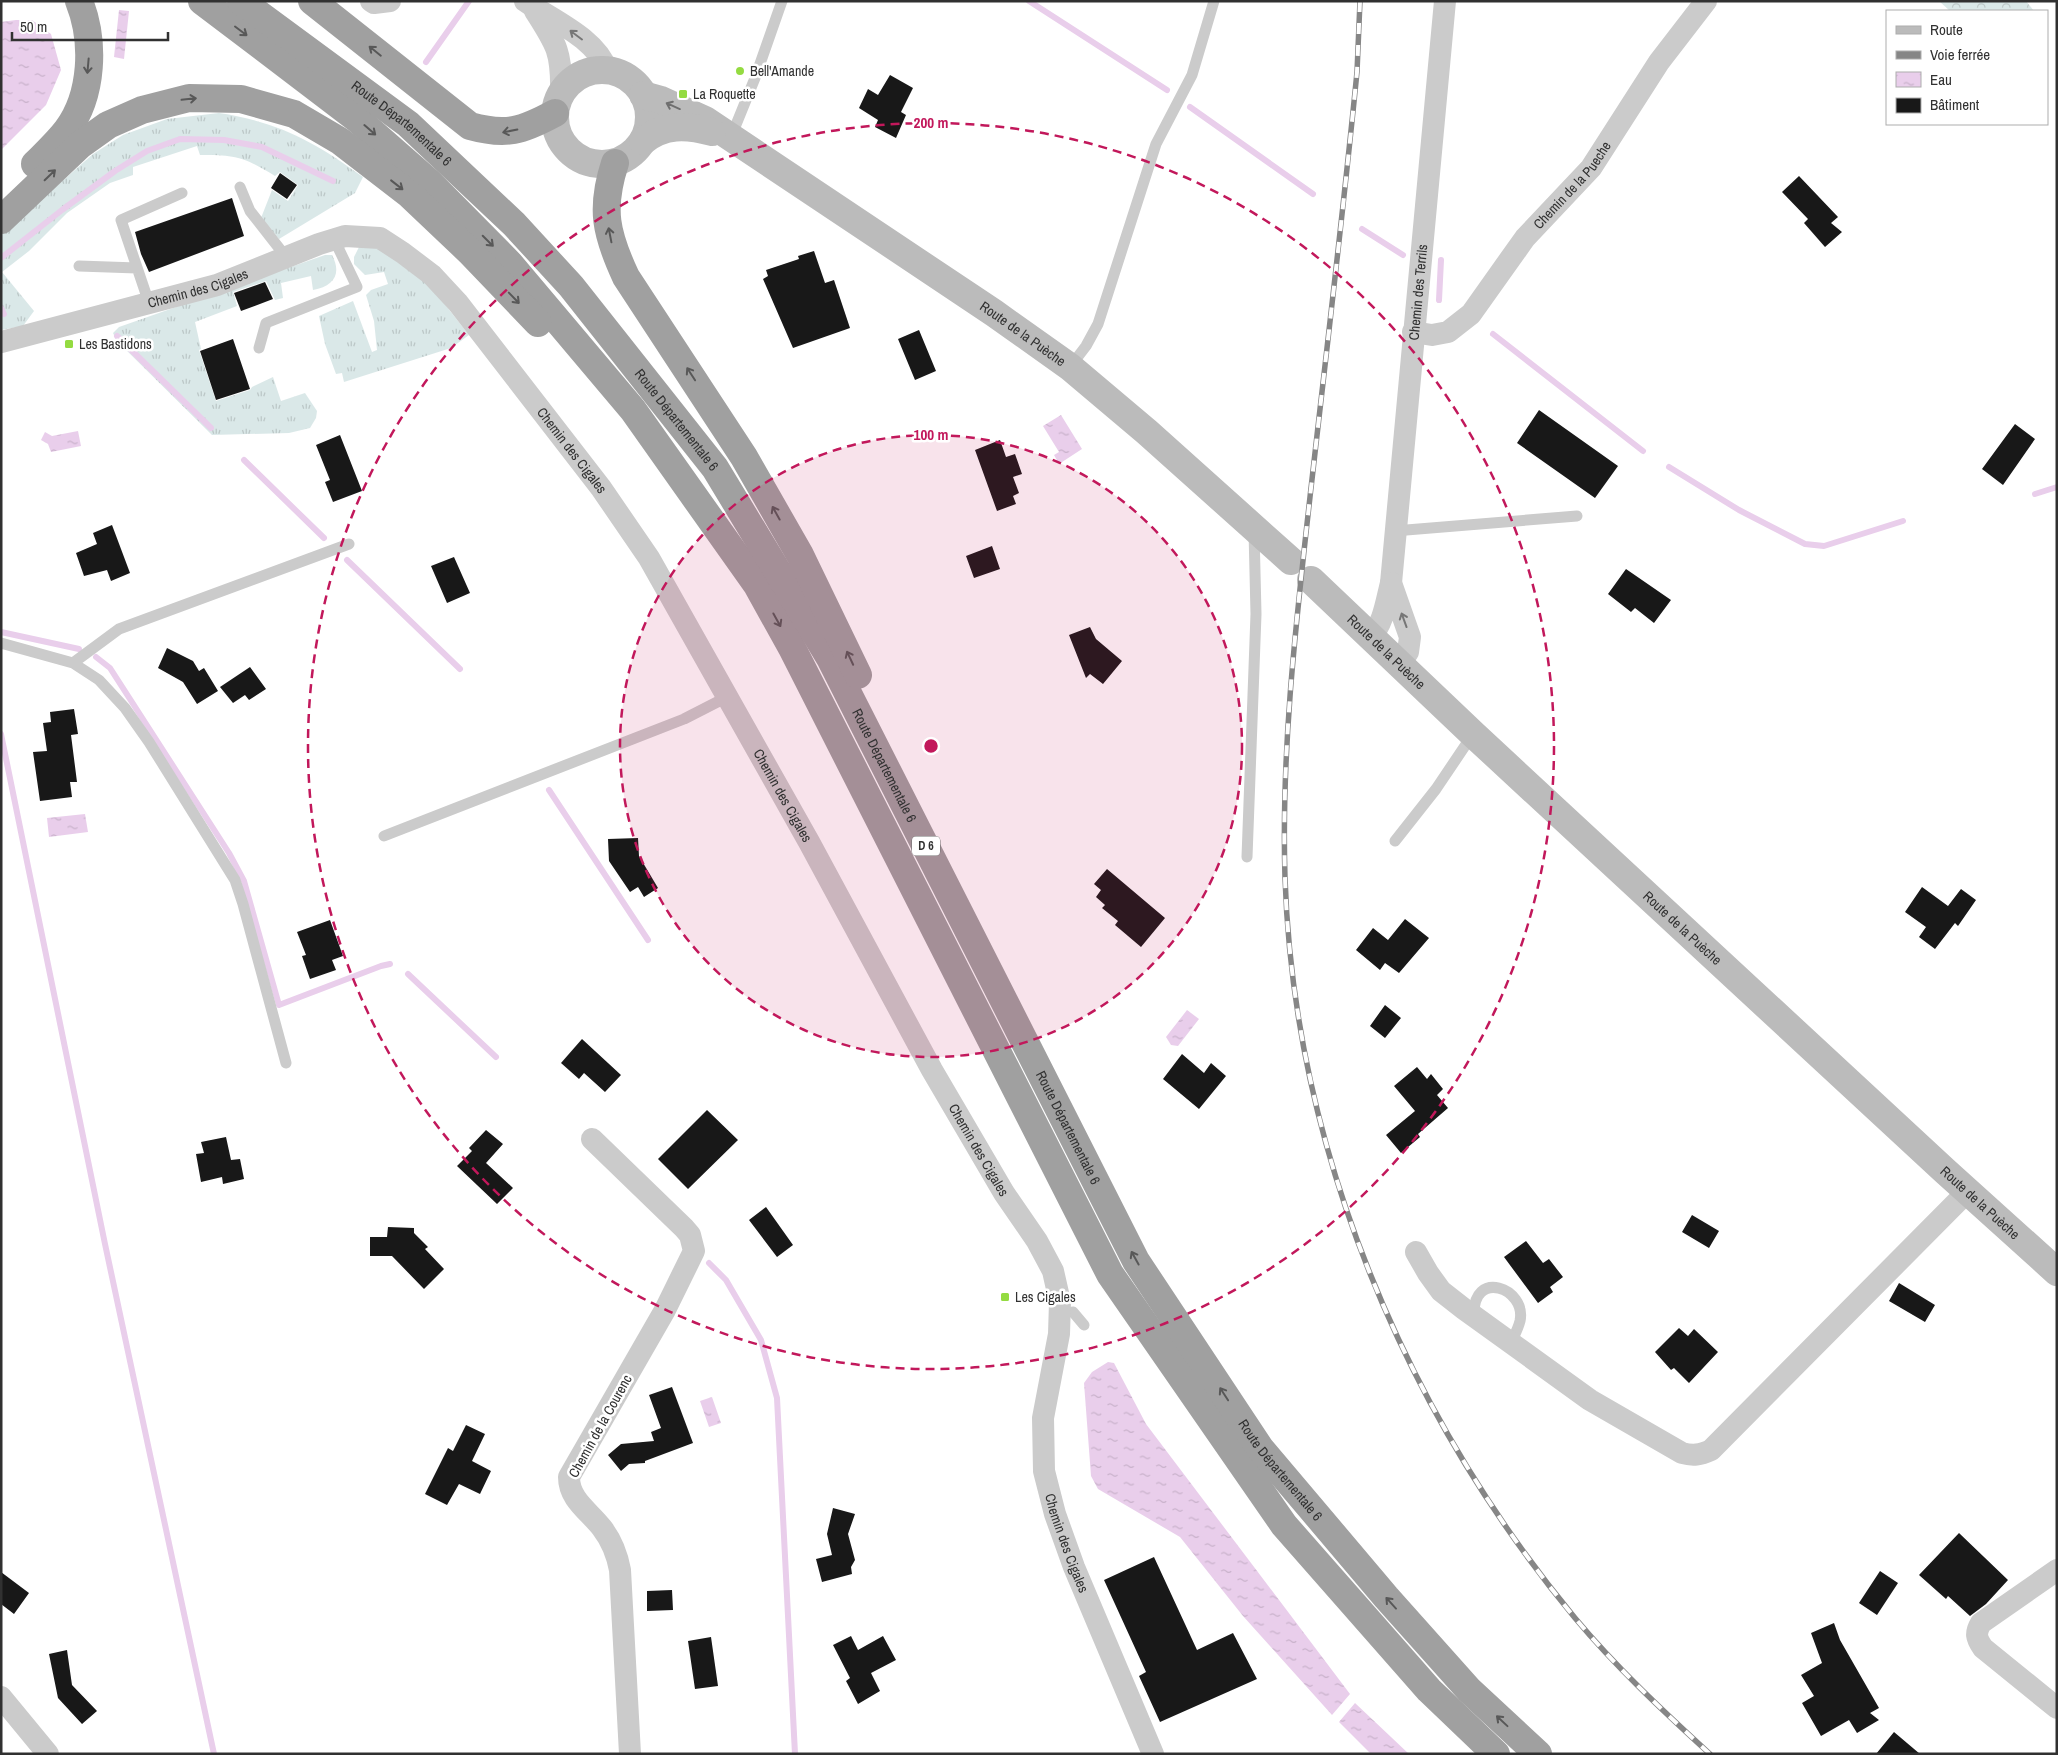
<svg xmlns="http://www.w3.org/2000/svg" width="2058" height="1755" font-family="'Archivo Narrow',sans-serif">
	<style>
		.grass { fill: url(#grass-tufts) }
		.forest { fill: url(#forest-crowns) }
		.water { fill: url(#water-ripples) }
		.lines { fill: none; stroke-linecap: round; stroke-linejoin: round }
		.stream { stroke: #e9ceeb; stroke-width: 6 }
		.building { fill: #181818 }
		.service { stroke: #cbcbcb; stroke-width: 11 }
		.minor { stroke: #cbcbcb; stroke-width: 22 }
		.secondary { stroke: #bbb; stroke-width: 28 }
		.trunk { stroke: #a0a0a0; stroke-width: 28 }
		.rail-casing { stroke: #868686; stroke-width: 5.5 }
		.rail { stroke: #fff; stroke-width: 4; stroke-dasharray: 11; stroke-linecap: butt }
		.oneway { stroke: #585858 }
		.oneway2 { stroke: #767676 }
		.oneway3 { stroke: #6f6f6f }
		.ring { fill: none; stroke: #c2185b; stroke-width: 2.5; stroke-dasharray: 9 6 }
		.poi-dot { fill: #94db41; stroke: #fff; stroke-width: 2 }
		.labels { text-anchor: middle; stroke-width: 5; stroke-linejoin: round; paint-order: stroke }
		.shield { fill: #fff; stroke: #6f6f6f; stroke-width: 1 }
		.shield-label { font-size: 12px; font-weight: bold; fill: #313131 }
		.poi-label { font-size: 14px; fill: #313131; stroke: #fff; text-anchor: start }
		.street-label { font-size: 14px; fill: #313131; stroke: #fff }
		.centre { fill: #c2185b; stroke: #fff; stroke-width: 2.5 }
		.ring-label { font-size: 15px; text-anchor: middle; font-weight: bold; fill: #c2185b; stroke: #fff; stroke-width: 5; stroke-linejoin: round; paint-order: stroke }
	</style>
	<defs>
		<pattern id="grass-tufts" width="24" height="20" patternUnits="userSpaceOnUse" patternTransform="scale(1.25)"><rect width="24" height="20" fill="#dae8e8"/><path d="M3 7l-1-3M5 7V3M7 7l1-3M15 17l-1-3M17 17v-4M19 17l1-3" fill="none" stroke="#bcc7c7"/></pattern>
		<pattern id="forest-crowns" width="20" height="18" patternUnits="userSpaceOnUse" patternTransform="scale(1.25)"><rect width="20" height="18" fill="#dae8e8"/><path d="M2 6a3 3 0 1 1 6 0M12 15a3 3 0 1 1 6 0" fill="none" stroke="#bcc7c7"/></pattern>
		<pattern id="water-ripples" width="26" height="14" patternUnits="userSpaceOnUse" patternTransform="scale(1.25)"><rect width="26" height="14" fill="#e9ceeb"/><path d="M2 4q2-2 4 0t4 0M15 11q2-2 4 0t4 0" fill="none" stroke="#c8b1ca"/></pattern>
	</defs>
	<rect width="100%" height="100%" fill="#fff"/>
	<path class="grass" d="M219,113C279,122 315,142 363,177L355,193L279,239L261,218L272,190L288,201L298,185L280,172L275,176C244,157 237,155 200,155L197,146L133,167V175L110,183L67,213L29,251L2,272L34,311L23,326L1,330V235L93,154L123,135L167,119Z
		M376,245L425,279L469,335L451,348L344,382L342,373L336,374L325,344L319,316L353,301L372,352L377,350L374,321L366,295L371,290L388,284L384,272L365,275L354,264V257L359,247Z
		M325,255H332C342,274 334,286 313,290L311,276L281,283L283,298L275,300L266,281L233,292L237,306L195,322L201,349L199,350L216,401L250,390L252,387L273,377L281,401L305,393L317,411L316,418L310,428L289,433L212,435L117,341L113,333L119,327Z"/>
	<path class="forest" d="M1939,1H2026L2034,11H1950Z"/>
	<path class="water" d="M119,10L129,11L124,59L114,57Z
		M16,20H32L51,34L61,70L46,105L1,150V22Z
		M1061,415L1082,449L1059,464L1054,455L1059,452L1043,426Z
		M78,431L81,446L51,452L48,444L41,440L45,432L52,436Z
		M85,814L88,832L49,837L47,818Z
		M1187,1010L1199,1019L1178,1046L1171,1045L1166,1037Z
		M1108,1362L1114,1363L1146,1424L1350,1694L1332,1715L1243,1616L1180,1537L1098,1489L1091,1476L1084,1383L1092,1372Z
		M712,1397L721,1423L709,1427L700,1401Z
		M1355,1703L1409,1754H1371L1339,1722Z"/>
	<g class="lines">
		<path class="stream" d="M1029,1L1167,90
			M426,62L469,1
			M1190,107L1313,194
			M1362,229L1403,255
			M1,258L62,210L115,171L147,151L180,139L224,140L262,147L333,181
			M1439,300L1441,260
			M1,308L4,314
			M1493,334L1643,451
			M117,336L211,428
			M244,460L324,538
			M1669,467L1739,510L1805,544L1824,546L1903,521
			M2035,494L2057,487
			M347,560L460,669
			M1,632L79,649
			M96,657L110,668L229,853L244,881L279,1005L381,966L390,964
			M1,734L105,1244L214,1754
			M549,790L648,940
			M408,974L496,1057
			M709,1263L726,1280L761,1340L777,1398L795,1754"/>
	</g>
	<path class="building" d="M890,75L913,88L901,112L906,115L896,138L875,127L878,120L859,108L868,89L878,95Z
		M280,173L297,185L287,199L271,188Z
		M1799,176L1838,217L1831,223L1842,232L1825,247L1804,223L1808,219L1782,192Z
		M232,198L244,236L149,272L141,254L135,232Z
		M814,251L825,283L834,280L850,328L793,348L763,279L768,276L766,270L799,259L798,256Z
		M265,282L273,299L241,311L234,293Z
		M919,330L936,371L915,380L898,339Z
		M233,339L250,389L216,400L200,351Z
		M1539,410L1618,466L1595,498L1517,443Z
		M2015,424L2035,439L2003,485L1982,469Z
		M340,435L362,491L333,502L325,482L330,480L316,445Z
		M1000,440L1006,457L1015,454L1022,474L1013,477L1019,493L1013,496L1016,504L997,511L975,450Z
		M112,525L130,573L111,581L107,570L84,576L76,553L97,544L93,533Z
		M992,546L1000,569L974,578L966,556Z
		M454,557L470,593L447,603L431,566Z
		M1626,569L1671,600L1654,623L1635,608L1631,612L1608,594Z
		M1090,627L1096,639L1122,661L1103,684L1090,674L1086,678L1069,635Z
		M167,648L193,661L199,671L204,668L218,691L197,704L183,682L158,668Z
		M250,667L266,689L249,700L245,695L233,703L220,687Z
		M74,709L78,734L71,735L77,782H70L72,797L40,801L33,752L47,751L43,723L51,722L50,712Z
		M638,838L639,856L658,888L644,897L638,887L630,892L609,861L608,839Z
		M1107,869L1165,918L1141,947L1115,925L1118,921L1102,908L1105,905L1096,897L1101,890L1094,884Z
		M1922,887L1948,906L1961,889L1976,900L1958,926L1955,923L1935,949L1919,937L1926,927L1905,912Z
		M1405,919L1429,938L1399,973L1385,963L1380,970L1356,950L1373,928L1388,940Z
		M330,920L343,956L332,960L336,970L310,979L302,956L306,955L297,932Z
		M1385,1005L1401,1018L1385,1038L1370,1026Z
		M582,1039L621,1075L605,1092L584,1073L579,1079L561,1063Z
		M1182,1054L1204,1073L1211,1063L1226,1076L1199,1109L1163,1079Z
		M1417,1067L1427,1079L1431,1074L1443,1089L1437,1095L1448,1108L1418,1134L1420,1137L1401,1153L1386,1135L1415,1111L1394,1086Z
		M707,1110L738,1140L688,1189L658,1159Z
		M486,1130L503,1144L486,1163L513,1188L497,1204L457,1166L472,1151L469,1148Z
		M226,1137L231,1160L240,1159L244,1179L223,1184L222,1177L201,1182L196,1154L204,1153L201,1142Z
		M766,1207L793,1245L777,1257L749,1220Z
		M1692,1215L1719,1231L1709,1248L1682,1232Z
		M388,1227L414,1228V1233L428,1247L425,1249L444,1269L424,1289L392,1256H370V1237H387Z
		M1526,1241L1543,1263L1549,1259L1563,1277L1550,1287L1553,1292L1538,1303L1504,1257Z
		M1899,1283L1935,1305L1925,1322L1889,1301Z
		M1679,1328L1688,1336L1694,1329L1718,1352L1689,1383L1674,1368L1671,1370L1655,1352Z
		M672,1387L693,1443L645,1461V1463L629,1464L621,1471L608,1455L621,1444L654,1441L651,1432L661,1428L649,1395Z
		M466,1425L485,1434L472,1461L491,1471L480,1494L459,1484L447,1505L425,1494L448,1448L453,1451Z
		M833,1508L855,1514L848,1534L855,1560L851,1567L852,1574L822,1582L816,1559L832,1555L827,1534Z
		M1959,1533L2008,1580L1986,1604L1970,1616L1948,1596L1946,1599L1919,1575Z
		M1154,1557L1197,1650L1233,1633L1257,1679L1160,1722L1139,1676L1146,1672L1104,1580Z
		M1880,1571L1898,1583L1877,1615L1859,1603Z
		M1,1572L29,1593L14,1614L1,1604Z
		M672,1590L673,1610L647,1611V1591Z
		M1834,1623L1840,1640L1879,1708L1870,1713L1879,1720L1857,1733L1849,1720L1821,1736L1802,1703L1814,1696L1801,1675L1822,1663L1811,1633Z
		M851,1636L858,1650L883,1636L896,1660L871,1673L880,1691L858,1704L846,1681L850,1678L833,1645Z
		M711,1637L718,1686L695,1689L688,1641Z
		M67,1650L72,1685L97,1711L82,1724L58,1698L49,1654Z
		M1894,1732L1920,1754H1876Z"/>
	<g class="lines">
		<path class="service" d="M731,137L755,78L782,1
			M240,187L250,211L286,257
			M79,266L137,268
			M149,303L121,220L182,193
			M259,348L266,323L357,287L334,239
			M1070,367L1086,346L1098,324L1156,144L1192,75L1214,1
			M1394,531L1577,516
			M1,643L73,663L99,680L125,708L149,742L235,880L243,904L286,1063
			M73,663L119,629L349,544
			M384,836L684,719L727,697
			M1395,841L1436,789L1473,734
			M1247,857L1256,614L1254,531
			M1073,1312L1084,1325
			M1474,1316C1472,1268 1527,1288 1520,1321C1518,1329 1514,1336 1511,1343"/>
		<g class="minor">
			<path d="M371,1L374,3L390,1"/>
			<path d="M525,1C552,20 596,38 607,70"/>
			<path d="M535,11C557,45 562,53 561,93"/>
			<path id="s1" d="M1413,332L1432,335L1448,332L1471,314L1525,238L1591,168L1659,62L1706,1"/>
			<path id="s2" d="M1,342L217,285L319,244L345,236L380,238L403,253L432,275L458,303L601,488L649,558L809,842L932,1070L1004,1193L1037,1241L1053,1271L1060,1302L1059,1334L1043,1418L1044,1471L1055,1514L1074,1567L1153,1754"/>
			<path id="s3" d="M1391,583L1445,1"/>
			<path d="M1371,637C1384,622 1386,602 1391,583L1410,637L1408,652L1399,665"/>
			<path d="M592,1139L684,1228L690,1235L694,1251L665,1310L569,1477C569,1500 589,1511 602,1528C612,1541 617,1554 620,1570L630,1754"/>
			<path d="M1416,1252L1428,1273L1441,1291L1464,1309L1590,1400L1682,1453C1693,1456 1700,1455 1711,1450L1968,1191"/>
			<path d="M2057,1570L1981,1623C1975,1633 1976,1638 1983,1648L2057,1708"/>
			<path d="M1,1697L48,1754"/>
		</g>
		<g class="secondary">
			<circle cx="602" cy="117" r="47"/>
			<path id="s4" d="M643,95L661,100L705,120L994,313L1070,367L1147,432L1291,561"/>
			<path d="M643,141C664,124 686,125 712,132"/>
			<path id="s5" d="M1311,580L1473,734L1945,1171L2057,1272"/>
		</g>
		<g class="trunk">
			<path d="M202,1L356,118L429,182L509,263L633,410L757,585L792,648L1110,1274L1284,1525L1429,1690L1496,1754"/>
			<path id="s6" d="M241,1L408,124L514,224L571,286L715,468L830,658L1136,1261L1260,1448L1386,1597L1469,1690L1538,1754"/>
			<path d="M312,1L470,126C506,136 522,131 555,113"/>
			<path d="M615,163C600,209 606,234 626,277L744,457L800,555L858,675"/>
			<path d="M35,164C46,153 58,142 67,130C93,95 95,41 79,1"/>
			<path d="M1,220L80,145L108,125L142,110L189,98L241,99L294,114L340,141L410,195L470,252L538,323"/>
		</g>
		<defs>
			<path id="rail" d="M1360,1L1357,72C1343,214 1326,355 1310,497C1296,623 1281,750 1285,878C1294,1148 1404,1411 1575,1618C1616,1667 1663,1711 1710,1754"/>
		</defs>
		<use href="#rail" class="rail-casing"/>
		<use href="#rail" class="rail"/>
	</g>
	<defs><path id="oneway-shaft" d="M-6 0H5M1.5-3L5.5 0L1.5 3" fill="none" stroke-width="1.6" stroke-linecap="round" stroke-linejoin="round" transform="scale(1.25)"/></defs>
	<g class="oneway">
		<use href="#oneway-shaft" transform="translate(241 31) rotate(37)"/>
		<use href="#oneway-shaft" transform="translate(375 51) rotate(-141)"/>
		<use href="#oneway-shaft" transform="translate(88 66) rotate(95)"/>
		<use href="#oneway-shaft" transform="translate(189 99) rotate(-6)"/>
		<use href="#oneway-shaft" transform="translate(370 130) rotate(41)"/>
		<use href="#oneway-shaft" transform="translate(510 131) rotate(169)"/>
		<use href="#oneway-shaft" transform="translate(50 175) rotate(-44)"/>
		<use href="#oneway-shaft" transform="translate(397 185) rotate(38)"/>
		<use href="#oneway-shaft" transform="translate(610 235) rotate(-101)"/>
		<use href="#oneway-shaft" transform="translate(488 241) rotate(45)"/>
		<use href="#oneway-shaft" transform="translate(514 298) rotate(46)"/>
		<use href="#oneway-shaft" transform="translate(691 374) rotate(-123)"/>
		<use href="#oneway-shaft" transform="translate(776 513) rotate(-119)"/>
		<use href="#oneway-shaft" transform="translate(777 620) rotate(61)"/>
		<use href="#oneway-shaft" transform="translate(850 658) rotate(-115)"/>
		<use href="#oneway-shaft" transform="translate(1135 1258) rotate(-119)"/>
		<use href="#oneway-shaft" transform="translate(1224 1394) rotate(-123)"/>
		<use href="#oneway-shaft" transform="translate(1391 1603) rotate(-132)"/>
		<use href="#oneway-shaft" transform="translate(1502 1721) rotate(-137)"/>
	</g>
	<g class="oneway2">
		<use href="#oneway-shaft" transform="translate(576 35) rotate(-143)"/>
		<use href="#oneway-shaft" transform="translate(1404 620) rotate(-110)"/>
	</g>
	<use class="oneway3" href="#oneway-shaft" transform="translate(673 106) rotate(-156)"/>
	<circle cx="931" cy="746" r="311" fill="#c2185b" fill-opacity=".12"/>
	<g class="ring">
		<circle cx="931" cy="746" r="311"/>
		<circle cx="931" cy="746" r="623"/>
	</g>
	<g class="poi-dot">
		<circle cx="740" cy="71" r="5"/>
		<rect x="678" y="89" width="10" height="10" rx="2.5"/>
		<rect x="64" y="339" width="10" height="10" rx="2.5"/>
		<rect x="1000" y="1292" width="10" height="10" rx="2.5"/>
	</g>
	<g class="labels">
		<rect class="shield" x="912" y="836.5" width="28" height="19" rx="4"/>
		<g class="shield-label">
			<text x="926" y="850">D 6</text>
		</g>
		<g class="poi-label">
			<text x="750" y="76">Bell'Amande</text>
			<text x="693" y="99">La Roquette</text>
			<text x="79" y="349">Les Bastidons</text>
			<text x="1015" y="1302">Les Cigales</text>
		</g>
		<g class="street-label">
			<text dy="5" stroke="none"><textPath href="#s6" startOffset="202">Route Départementale 6</textPath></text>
			<text dy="5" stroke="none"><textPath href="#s1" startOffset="229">Chemin de la Pueche</textPath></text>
			<text dy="5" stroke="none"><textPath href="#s2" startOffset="204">Chemin des Cigales</textPath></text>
			<text dy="5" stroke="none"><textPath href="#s3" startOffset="292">Chemin des Terrils</textPath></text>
			<text dy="5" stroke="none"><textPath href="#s4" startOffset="450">Route de la Puèche</textPath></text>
			<text dy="5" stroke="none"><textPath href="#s6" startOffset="608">Route Départementale 6</textPath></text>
			<text dy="5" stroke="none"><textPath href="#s2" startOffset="684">Chemin des Cigales</textPath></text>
			<text dy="5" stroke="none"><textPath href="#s5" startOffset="104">Route de la Puèche</textPath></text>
			<text dy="5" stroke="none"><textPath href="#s6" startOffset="1012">Route Départementale 6</textPath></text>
			<text dy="5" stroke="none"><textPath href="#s2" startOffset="1089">Chemin des Cigales</textPath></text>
			<text dy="5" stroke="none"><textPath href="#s5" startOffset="509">Route de la Puèche</textPath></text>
			<text dy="5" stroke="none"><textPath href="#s6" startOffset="1418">Route Départementale 6</textPath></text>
			<text dy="5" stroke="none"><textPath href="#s2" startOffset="1494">Chemin des Cigales</textPath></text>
			<text dy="5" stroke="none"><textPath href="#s5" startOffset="914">Route de la Puèche</textPath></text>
			<text transform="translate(600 1426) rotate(-61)" y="5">Chemin de la Courenc</text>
			<text dy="5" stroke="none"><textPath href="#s6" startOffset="1822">Route Départementale 6</textPath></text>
			<text dy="5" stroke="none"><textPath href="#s2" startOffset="1914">Chemin des Cigales</textPath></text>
		</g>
	</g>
	<circle cx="931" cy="746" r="8" class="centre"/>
	<g class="ring-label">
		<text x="931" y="128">200 m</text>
		<text x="931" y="440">100 m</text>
	</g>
	<rect width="2058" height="1755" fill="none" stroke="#313131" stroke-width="5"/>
	<rect x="1886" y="10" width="162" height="115" fill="#ffffff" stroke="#adadad"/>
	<rect x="1896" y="26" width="25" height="8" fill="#bbbbbb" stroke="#adadad"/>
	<text x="1930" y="35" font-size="15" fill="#313131">Route</text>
	<rect x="1896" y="51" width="25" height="8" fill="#868686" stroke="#adadad"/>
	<text x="1930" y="60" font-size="15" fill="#313131">Voie ferrée</text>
	<rect x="1896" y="72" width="25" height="15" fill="url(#water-ripples)" stroke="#adadad"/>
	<text x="1930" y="85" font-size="15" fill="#313131">Eau</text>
	<rect x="1896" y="98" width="25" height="15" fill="#181818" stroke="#adadad"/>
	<text x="1930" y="110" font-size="15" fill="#313131">Bâtiment</text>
	<path d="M12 32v8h156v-8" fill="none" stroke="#313131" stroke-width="2.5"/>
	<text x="20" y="32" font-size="15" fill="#313131" stroke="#ffffff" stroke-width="4" paint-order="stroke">50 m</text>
</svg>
